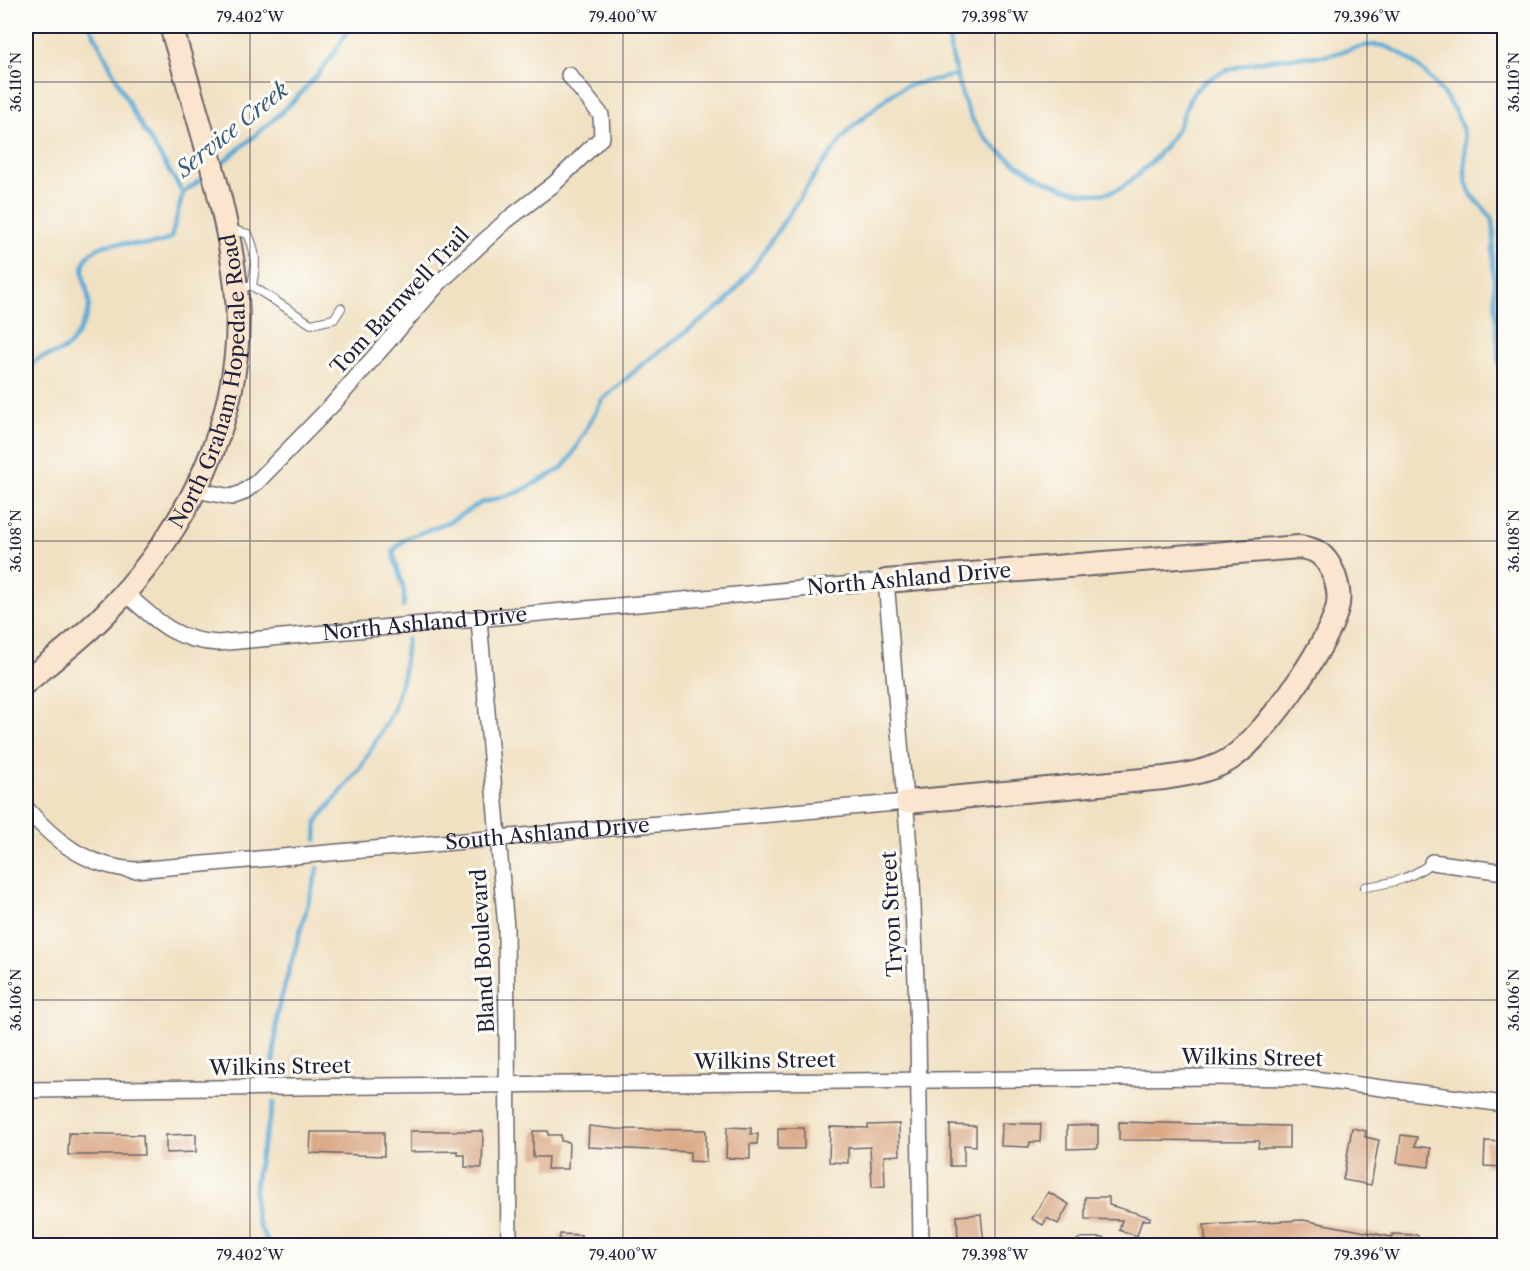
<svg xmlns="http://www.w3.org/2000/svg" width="1530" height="1271" font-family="'Libre Caslon Text',serif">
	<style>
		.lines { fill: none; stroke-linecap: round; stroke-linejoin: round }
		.stream { stroke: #5babd5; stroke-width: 4.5 }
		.building { fill: #daa885 }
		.lane-casing { stroke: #6a656b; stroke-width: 10 }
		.street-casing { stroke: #6a656b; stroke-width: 18 }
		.secondary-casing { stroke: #6a656b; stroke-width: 26 }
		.lane { stroke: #fff; stroke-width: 8 }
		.street { stroke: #fff; stroke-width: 15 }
		.secondary { stroke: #fbe5cf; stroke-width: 22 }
		.ticks { fill: none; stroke: #22223b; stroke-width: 1.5; stroke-opacity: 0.45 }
		.labels { text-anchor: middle; stroke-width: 6; stroke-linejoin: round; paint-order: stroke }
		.street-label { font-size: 21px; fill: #22223b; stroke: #fdfcf7 }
		.water-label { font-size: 22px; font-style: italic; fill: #395979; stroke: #fdfcf7 }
		.neatline { fill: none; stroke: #22223b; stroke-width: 2 }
		.ticks-label { font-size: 15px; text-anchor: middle; fill: #22223b }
	</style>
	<rect width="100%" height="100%" fill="#fdfcf7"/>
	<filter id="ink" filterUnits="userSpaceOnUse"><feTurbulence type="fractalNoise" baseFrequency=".0167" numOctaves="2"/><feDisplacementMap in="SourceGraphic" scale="12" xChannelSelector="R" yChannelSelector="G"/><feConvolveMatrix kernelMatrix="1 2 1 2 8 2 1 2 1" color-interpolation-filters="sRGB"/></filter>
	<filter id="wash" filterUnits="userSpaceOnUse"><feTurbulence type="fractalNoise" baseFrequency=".008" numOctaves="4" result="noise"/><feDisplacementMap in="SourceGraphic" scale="24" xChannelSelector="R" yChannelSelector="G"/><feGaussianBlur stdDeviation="1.35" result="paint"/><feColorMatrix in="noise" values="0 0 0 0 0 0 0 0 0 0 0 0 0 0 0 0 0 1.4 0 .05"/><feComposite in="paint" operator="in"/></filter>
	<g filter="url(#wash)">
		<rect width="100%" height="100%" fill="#f1e1c3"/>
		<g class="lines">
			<path class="stream" d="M90,26L133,112L183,193
				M946,26C953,58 958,98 977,127C999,161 1086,215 1125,185C1145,170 1164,151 1177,129C1187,111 1187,93 1206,81C1241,59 1283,58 1323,56C1341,54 1366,41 1384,46C1415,55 1455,101 1463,131C1468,148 1462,168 1467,184C1471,201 1489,208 1493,223C1496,234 1492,246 1493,257C1494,292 1497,327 1499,363L1504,385
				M218,166C269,124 320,85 350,26
				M183,193L207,175
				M26,369C30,366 35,360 40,358C53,353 63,354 72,342C79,333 89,315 89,304C89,286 74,266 92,252C117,233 142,254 171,238L183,193
				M403,607C408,587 396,571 393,551L405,539L451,521L481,503L519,492L561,469L571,457L602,400L644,363L725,303L754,266L819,169L849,130L889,96L906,86L957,75
				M316,840L317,821L361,767L393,711L403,676L407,639
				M273,1067L277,1013L318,868
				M270,1246C264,1236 259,1228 256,1216C249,1185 267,1133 274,1102"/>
		</g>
		<g id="blocks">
			<path class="building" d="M1119,1122L1289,1126V1148H1258L1259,1141L1119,1140Z
				M1002,1123L1041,1124L1040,1142H1030L1029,1147L1001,1146Z
				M899,1124L900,1155L884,1156L885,1186L872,1187L870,1147L848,1148V1163L829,1162L830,1127L868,1128V1125Z
				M950,1125L976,1126V1146L964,1145V1166H950Z
				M1098,1125V1148L1067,1149V1126Z
				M589,1126L616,1129L706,1130V1162L690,1161V1152L588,1147Z
				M727,1127L751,1128V1134H758L757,1144H750V1159L726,1158Z
				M778,1128H804V1149H778Z
				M1352,1128L1366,1131L1365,1137L1379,1140L1371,1185L1343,1180Z
				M410,1131H483L482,1168L465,1167V1155H458V1151L410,1152Z
				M533,1131H548V1135H561V1141L569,1142L568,1169H547L548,1157H533Z
				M311,1132H384V1156L310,1153Z
				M69,1133L143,1135L144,1155H68Z
				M196,1134V1152L166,1153V1135Z
				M1401,1135L1417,1137L1415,1146L1431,1148L1429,1167L1397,1163Z
				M1485,1141L1504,1142V1167L1484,1166Z
				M1048,1192L1069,1204L1058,1224L1047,1218L1043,1225L1032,1219Z
				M1085,1197H1109V1205L1150,1217V1220H1142L1137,1236L1119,1230L1122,1220L1085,1219Z
				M981,1214L984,1245H964V1240L958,1241L957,1216Z
				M1303,1220L1392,1237V1234L1418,1235L1417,1245H1333L1311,1241L1265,1240L1206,1245L1204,1225Z
				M560,1234L581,1235L580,1245H559Z"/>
		</g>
	</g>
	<g filter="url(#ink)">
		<use href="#blocks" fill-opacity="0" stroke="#6a656b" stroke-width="1.5"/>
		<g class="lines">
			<defs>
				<path id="lane" d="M230,229L248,234C257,253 256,266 252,286
					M236,286H252L311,324L334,319L341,308
					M1365,887C1392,883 1411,879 1432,862"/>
				<g id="street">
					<path d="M196,490L231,497L242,493L257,482L333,404L440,282L507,220L554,184L602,137L601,115L569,75"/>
					<path id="s1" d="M125,593C156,620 175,641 218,643L886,581L912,881L918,1032L921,1246"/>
					<path d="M479,620L506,928L509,1246"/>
					<path id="s2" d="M26,808C56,843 87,866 135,870L907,802"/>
					<path d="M1432,862L1504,872"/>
					<path d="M26,1090L1210,1077L1306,1078L1504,1104"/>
					<path d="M1083,1246H1101"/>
				</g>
				<g id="secondary">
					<path d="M886,581L1299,547C1305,548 1312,549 1317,552C1333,562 1342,591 1337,609C1327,647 1260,744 1225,762C1206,772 1184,775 1164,778L907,802"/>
					<path id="s3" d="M26,682C52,660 81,639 105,614C187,530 245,419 237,298C230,211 195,110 171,26"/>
				</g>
			</defs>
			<use href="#lane" class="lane-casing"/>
			<use href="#street" class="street-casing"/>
			<use href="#secondary" class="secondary-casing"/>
			<use href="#lane" class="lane"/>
			<use href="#street" class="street"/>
			<use href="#secondary" class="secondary"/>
		</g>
	</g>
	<path class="ticks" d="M250,26V1246M623,26V1246M995,26V1246M1367,26V1246M26,82H1504M26,541H1504M26,1000H1504"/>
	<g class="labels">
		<g class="street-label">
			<text transform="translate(400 301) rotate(-47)" y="7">Tom Barnwell Trail</text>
			<text dy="7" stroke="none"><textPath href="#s3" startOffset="369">North Graham Hopedale Road</textPath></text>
			<text transform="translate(909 579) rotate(-5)" y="7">North Ashland Drive</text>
			<text dy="7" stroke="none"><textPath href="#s1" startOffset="316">North Ashland Drive</textPath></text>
			<text dy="7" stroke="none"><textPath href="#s2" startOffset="543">South Ashland Drive</textPath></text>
			<text transform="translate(892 914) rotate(-93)" y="7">Tryon Street</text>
			<text transform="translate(483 951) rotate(-93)" y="7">Bland Boulevard</text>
			<text transform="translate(1252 1058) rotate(1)" y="7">Wilkins Street</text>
			<text transform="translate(765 1061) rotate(-1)" y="7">Wilkins Street</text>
			<text transform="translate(280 1067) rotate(-1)" y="7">Wilkins Street</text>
		</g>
		<g class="water-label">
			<text transform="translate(232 129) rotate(-39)" y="8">Service Creek</text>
		</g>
	</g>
	<rect width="1530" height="1271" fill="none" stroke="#fdfcf7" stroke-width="66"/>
	<rect x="33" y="33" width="1464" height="1205" class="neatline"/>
	<g class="ticks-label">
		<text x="250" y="22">79.402°W</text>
		<text x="623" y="22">79.400°W</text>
		<text x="995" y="22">79.398°W</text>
		<text x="1367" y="22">79.396°W</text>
		<text transform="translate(16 82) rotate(-90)" y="5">36.110°N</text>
		<text transform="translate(1514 82) rotate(-90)" y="5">36.110°N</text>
		<text transform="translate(16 541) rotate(-90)" y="5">36.108°N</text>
		<text transform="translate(1514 541) rotate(-90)" y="5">36.108°N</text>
		<text transform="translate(16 1000) rotate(-90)" y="5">36.106°N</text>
		<text transform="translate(1514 1000) rotate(-90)" y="5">36.106°N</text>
		<text x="250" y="1260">79.402°W</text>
		<text x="623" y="1260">79.400°W</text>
		<text x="995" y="1260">79.398°W</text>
		<text x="1367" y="1260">79.396°W</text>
	</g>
</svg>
